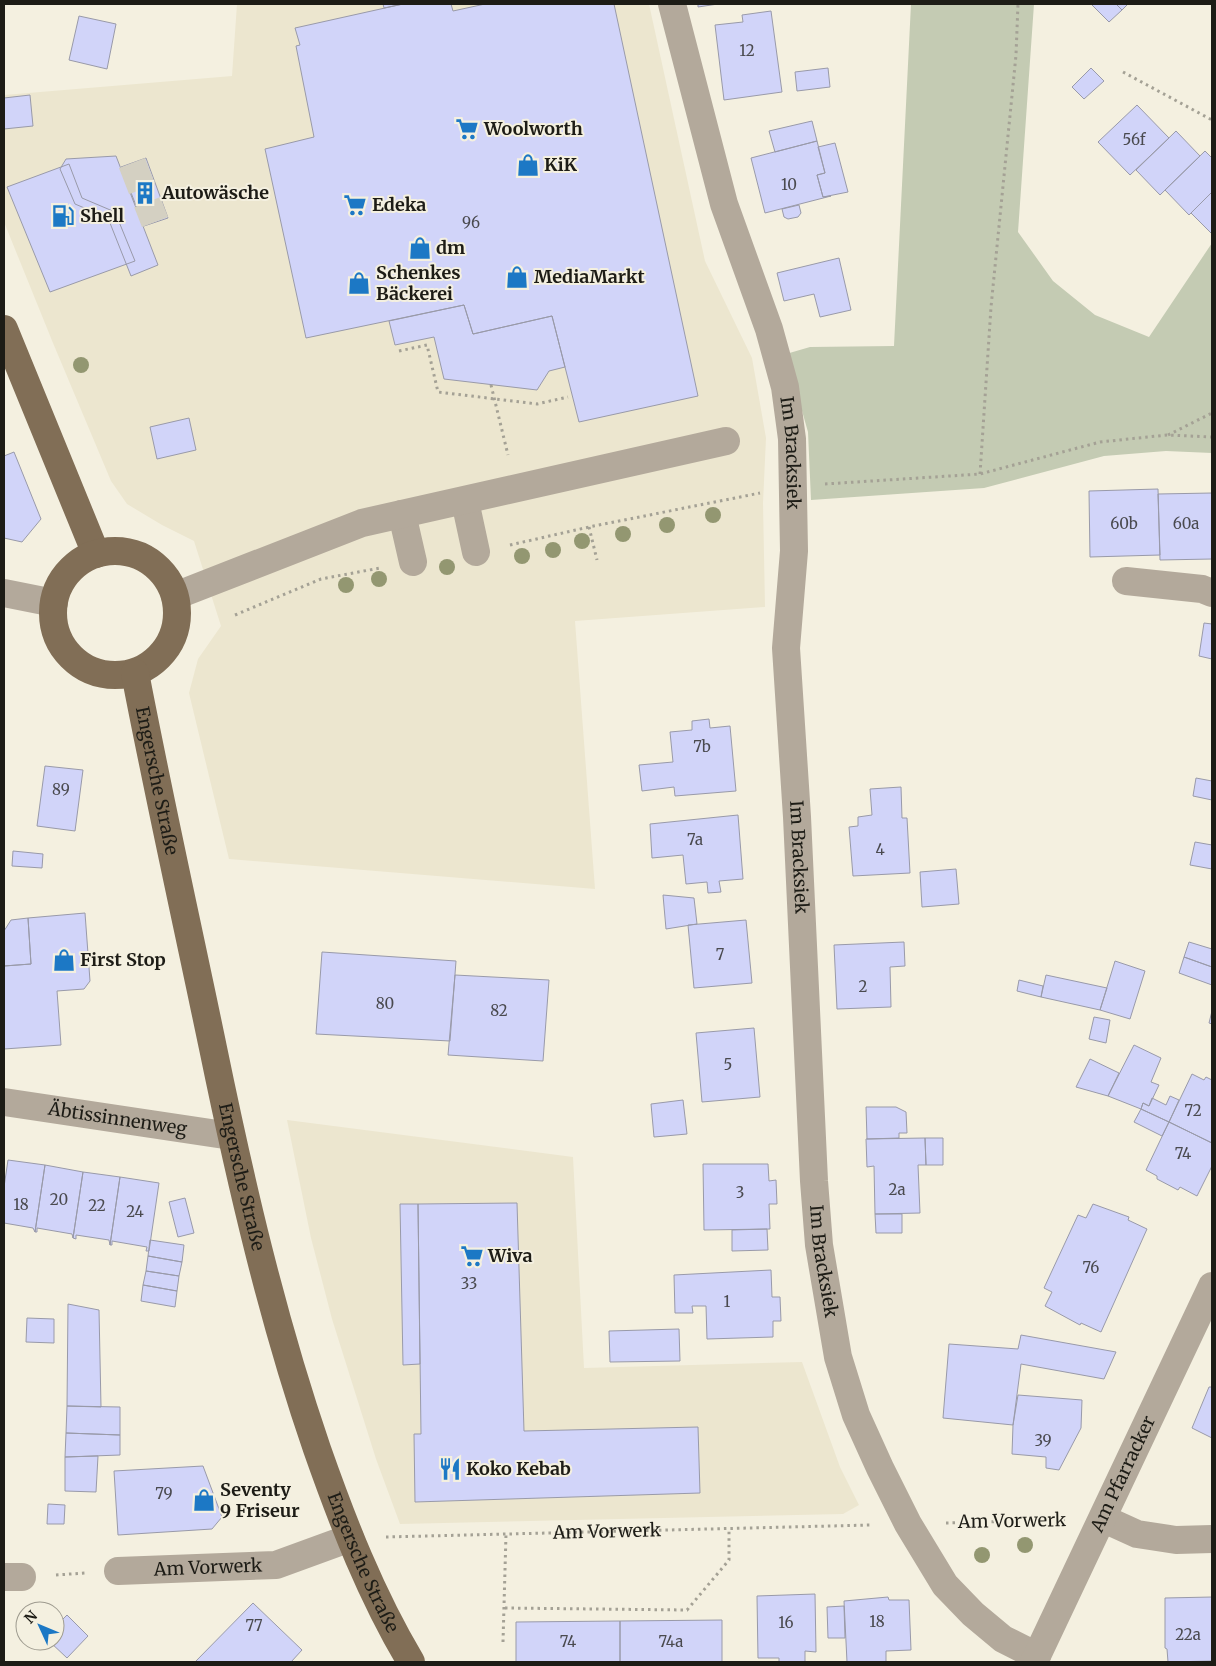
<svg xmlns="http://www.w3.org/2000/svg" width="1216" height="1666" font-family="Merriweather,serif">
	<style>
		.built { fill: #ece6cf }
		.green { fill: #c4cbb3 }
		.building { fill: #d1d4f9; stroke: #999aa9 }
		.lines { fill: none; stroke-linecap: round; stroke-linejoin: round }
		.minor-tunnel { stroke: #d4d0c2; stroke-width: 28; stroke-dasharray: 28 14; stroke-linecap: butt }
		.path { stroke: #a4a195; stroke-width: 3; stroke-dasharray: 2.5 4; stroke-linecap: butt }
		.minor { stroke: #b3a99b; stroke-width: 28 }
		.major { stroke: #816e56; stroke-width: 28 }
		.tree { fill: #939771 }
		.labels { text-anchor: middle; stroke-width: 4; stroke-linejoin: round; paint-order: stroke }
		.number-label { font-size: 15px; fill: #4a4a4f }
		.poi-label { font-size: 18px; font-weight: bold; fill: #1d1c16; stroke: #f4f0e0; text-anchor: start }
		.street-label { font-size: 18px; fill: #1d1c16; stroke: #f4f0e0 }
	</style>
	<rect width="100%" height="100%" fill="#f4f0e0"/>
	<path class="built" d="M237,4H649L705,261L752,358L766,438L763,503L765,607L575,621L595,889L229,859L189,693L198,659L221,626L194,541L162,525L127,504L111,481L53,343L4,222V95L232,76Z
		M287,1120L573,1157L584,1368L802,1362L840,1467L859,1505L843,1514L400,1524L376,1459L332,1319L311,1238Z"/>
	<path class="green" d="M911,4H1034L1018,232L1053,281L1095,315L1149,337L1212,243V453L1166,451L1104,456L984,488L811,500L808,432L786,354L810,347L894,346Z"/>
	<path class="building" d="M383,4H403L384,8Z
		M403,4H451L453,11L485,4H614L698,396L579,422L552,316L473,334L464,305L306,338L265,149L314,137L296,46L300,45L295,28Z
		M698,4H718L698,7Z
		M1091,4H1116L1122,10L1109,22Z
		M1116,4H1128L1122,10Z
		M771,11L782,92L724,100L715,25L743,22L742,15Z
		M79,16L116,24L107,69L69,60Z
		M828,68L830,87L797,91L795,72Z
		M1091,68L1104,81L1084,99L1072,87Z
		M30,95L33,126L4,129V98Z
		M1137,105L1169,138L1130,175L1098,142Z
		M812,121L817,141L775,152L769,131Z
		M1176,131L1200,156L1160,195L1136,170Z
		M817,141L825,173L817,175L823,197L831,196L765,213L751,158Z
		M835,143L848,192L823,197L817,175L825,173L818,147Z
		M1205,151L1212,158V192L1189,215L1165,190Z
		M116,156L158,265L131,276L108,218L75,204L60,169L66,159Z
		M146,158L168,218L144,226L121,167Z
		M69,164L82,198L115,212L135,261L50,292L7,187Z
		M1212,192V234L1191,213Z
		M799,205L801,213L798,217L788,219L784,217L782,209Z
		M839,258L851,310L820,317L814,294L784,301L777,273Z
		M464,305L473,334L552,316L565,367L549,371L537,390L444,379L434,337L395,345L389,321Z
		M189,418L196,450L157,459L150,427Z
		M14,452L41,519L22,542L4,538V456Z
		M1158,489L1160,555L1090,557L1089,491Z
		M1212,493V559L1160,560L1158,494Z
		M1204,623L1212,624V659L1199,656Z
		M709,719L710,728L730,726L736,791L675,796L674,787L642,791L639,765L673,762L670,732L692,730V721Z
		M45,766L83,770L75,831L37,826Z
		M1196,778L1212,781V800L1193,796Z
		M901,787L902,818H907L910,873L853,876L849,827L858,826V817L872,815L870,789Z
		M738,815L743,879L719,881L721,892L708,893L707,882L686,884L683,855L652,858L650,824Z
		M1195,842L1212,845V869L1190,865Z
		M13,851L43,854L42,868L12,866Z
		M956,869L959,904L922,907L920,872Z
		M663,895L694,898L697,924L666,929Z
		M85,913L90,981L84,989L57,991L61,1045L4,1049V966L31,964L28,918Z
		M28,918L31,964L4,966V931L11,920Z
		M746,920L752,983L694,988L688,925Z
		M904,942L905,966L890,967L891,1007L837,1009L834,945Z
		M1189,942L1212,949V967L1184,957Z
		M322,952L456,961L450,1041L316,1034Z
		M1184,957L1212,967V985L1179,973Z
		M1115,961L1145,971L1130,1019L1100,1010Z
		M455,975L549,980L543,1061L448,1055Z
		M1046,975L1107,988L1100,1010L1041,997Z
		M1019,980L1043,986L1041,997L1017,991Z
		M1212,1011V1024L1209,1023Z
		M1094,1017L1110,1020L1106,1043L1089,1039Z
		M754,1028L760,1097L702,1102L696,1033Z
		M1134,1045L1161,1058L1151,1082L1159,1085L1149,1106L1143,1103L1141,1109L1108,1096Z
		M1090,1059L1119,1073L1108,1096L1076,1087Z
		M1192,1074L1204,1080L1206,1077L1212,1080V1143L1169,1122Z
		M1170,1096L1179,1100L1169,1122L1141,1109L1143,1103L1149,1106L1152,1098L1166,1105Z
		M683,1100L687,1134L654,1137L651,1104Z
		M866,1107H896L906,1112L907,1133H899V1138L867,1139Z
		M1141,1109L1169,1122L1162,1136L1134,1122Z
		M1169,1122L1212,1143V1166L1197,1196L1180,1187L1178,1190L1157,1179V1176L1146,1170Z
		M925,1138L926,1165H918L920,1213L875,1214L874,1166L867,1167L866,1139Z
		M925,1138H943V1165H926Z
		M8,1160L45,1165L35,1232L33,1228L4,1223V1187Z
		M703,1164H768L769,1181L776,1180L777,1204H769L770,1229L704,1230Z
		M45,1165L83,1172L73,1238L72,1234L37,1228V1232H35Z
		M83,1172L120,1177L110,1245L109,1240L76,1235V1239L73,1238Z
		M120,1177L159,1183L149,1251H146L147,1247L112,1241V1245H110Z
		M185,1198L194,1233L178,1237L169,1202Z
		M517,1203L524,1431L698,1427L700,1493L415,1502L414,1434H421L418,1204Z
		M400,1204H418L420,1364L403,1365Z
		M1093,1204L1129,1217L1128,1220L1147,1229L1101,1332L1081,1323L1080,1325L1045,1306L1052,1292L1044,1288L1078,1215L1086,1218Z
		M875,1214H902V1233H876Z
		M767,1229L768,1250L732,1251V1230Z
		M150,1240L184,1245L182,1262L148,1256Z
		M148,1256L182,1262L179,1276L146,1271Z
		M771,1270L772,1297H780L781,1321H773V1337L707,1339L706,1306H692L693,1313H675L674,1275Z
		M146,1271L179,1276L177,1291L143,1285Z
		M143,1285L177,1291L175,1307L141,1301Z
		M68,1304L99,1310L101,1407L67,1406Z
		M27,1318L54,1319V1343L26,1342Z
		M679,1329L680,1361L610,1362L609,1331Z
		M1021,1335L1116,1352L1104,1379L1021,1364L1013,1425L943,1418L949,1344L1018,1349Z
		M1209,1387H1212V1438L1192,1428Z
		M1018,1395L1082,1400L1081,1428L1059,1470L1046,1468V1457L1012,1454L1013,1425Z
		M67,1406L120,1407V1435L66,1433Z
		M66,1433L120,1435V1455L65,1457Z
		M98,1456L96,1492L65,1491V1457Z
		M203,1466L222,1517L212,1529L118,1535L114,1471Z
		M48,1504L65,1505L64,1524H47Z
		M815,1594L816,1652L805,1651V1662H779V1658H758L757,1596Z
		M888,1597L889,1600H909L911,1650L886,1651V1662H847L844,1601Z
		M1212,1597V1661L1168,1662L1167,1649L1165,1648V1598Z
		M253,1603L302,1650L291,1662H195Z
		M844,1606L845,1638H828L827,1607Z
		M67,1615L88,1636L67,1658L49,1641H55V1627Z
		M722,1620V1662H620V1621Z
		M620,1621V1662H516V1622Z"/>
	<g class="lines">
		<path class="minor-tunnel" d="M132,163L155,222"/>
		<g class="path">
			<path d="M1123,72L1212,120"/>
			<path d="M399,351L427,345L438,392L537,404L568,397"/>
			<path d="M491,385L508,455"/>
			<path d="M1168,435L1212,413"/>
			<path d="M980,474L991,307L1016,55L1018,4"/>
			<path d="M825,484L980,474L1100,442L1167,435L1212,437"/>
			<path d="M589,527L597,560"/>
			<path d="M510,545L589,527L760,493"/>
			<path d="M235,615L321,579L380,568"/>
			<path d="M946,1523L1065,1520"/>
			<path id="s1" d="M386,1537L870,1525"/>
			<path d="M56,1575L85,1573"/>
			<path d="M505,1608L687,1610L729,1560V1528"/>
			<path d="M503,1642L506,1534"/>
		</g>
		<g class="minor">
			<path id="s2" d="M672,4L724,204L769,329L785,387L792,439L794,551L786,648L797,817L814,1181L819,1245L838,1357L856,1415L880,1468L908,1524L945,1585L973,1614L1003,1639L1037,1656"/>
			<path d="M465,501L476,552"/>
			<path d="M402,514L413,562"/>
			<path d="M1126,581L1202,589L1212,593"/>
			<path d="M4,593L54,603"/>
			<path d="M175,596L362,523L726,441"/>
			<path id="s3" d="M4,1102L231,1136"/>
			<path d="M1104,1519L1137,1534L1176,1540L1212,1539"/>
			<path id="s4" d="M118,1571L276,1565L350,1538"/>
			<path d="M4,1577H22"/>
			<path id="s5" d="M1034,1662L1212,1286"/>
		</g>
		<g class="major">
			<path d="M4,329L96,554"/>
			<circle cx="115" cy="613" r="62"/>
			<path id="s6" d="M135,673C159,798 187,923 213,1048C241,1184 272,1318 317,1449C343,1523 371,1595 411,1662"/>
		</g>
	</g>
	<g class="tree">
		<circle cx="81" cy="365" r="8"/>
		<circle cx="713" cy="515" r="8"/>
		<circle cx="667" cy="525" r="8"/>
		<circle cx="623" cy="534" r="8"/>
		<circle cx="582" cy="541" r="8"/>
		<circle cx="553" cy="550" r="8"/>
		<circle cx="522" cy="556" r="8"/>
		<circle cx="447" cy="567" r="8"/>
		<circle cx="379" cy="579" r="8"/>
		<circle cx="346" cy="585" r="8"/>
		<circle cx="1025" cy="1545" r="8"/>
		<circle cx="982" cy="1555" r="8"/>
	</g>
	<defs>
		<symbol id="supermarket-bare" viewBox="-9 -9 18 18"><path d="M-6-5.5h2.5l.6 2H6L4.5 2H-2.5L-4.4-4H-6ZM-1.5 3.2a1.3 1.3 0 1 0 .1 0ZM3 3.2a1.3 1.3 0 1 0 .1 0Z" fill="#1c78c5" stroke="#f4f0e0" stroke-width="2.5" paint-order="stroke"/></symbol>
		<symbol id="shop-bare" viewBox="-9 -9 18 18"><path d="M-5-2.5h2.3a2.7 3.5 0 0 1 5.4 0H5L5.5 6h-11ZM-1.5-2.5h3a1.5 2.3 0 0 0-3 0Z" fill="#1c78c5" stroke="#f4f0e0" stroke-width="2.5" paint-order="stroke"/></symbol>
		<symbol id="building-bare" viewBox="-9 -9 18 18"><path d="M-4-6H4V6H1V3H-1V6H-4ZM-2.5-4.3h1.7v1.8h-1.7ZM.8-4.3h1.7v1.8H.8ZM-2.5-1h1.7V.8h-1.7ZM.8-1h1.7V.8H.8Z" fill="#1c78c5" stroke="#f4f0e0" stroke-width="2.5" paint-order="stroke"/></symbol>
		<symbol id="fuel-bare" viewBox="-9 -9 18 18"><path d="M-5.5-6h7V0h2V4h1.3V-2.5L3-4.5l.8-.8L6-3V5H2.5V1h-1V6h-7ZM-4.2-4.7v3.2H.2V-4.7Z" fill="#1c78c5" stroke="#f4f0e0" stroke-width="2.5" paint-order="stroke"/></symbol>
		<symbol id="restaurant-bare" viewBox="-9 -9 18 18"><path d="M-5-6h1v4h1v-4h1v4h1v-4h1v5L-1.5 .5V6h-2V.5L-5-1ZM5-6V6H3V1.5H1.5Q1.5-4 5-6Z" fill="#1c78c5" stroke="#f4f0e0" stroke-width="2.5" paint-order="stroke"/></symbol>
	</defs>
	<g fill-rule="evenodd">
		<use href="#supermarket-bare" x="451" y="113" width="32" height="32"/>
		<use href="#shop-bare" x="512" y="149" width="32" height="32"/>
		<use href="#building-bare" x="129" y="177" width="32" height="32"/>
		<use href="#supermarket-bare" x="339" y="189" width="32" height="32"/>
		<use href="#fuel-bare" x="47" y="200" width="32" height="32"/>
		<use href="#shop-bare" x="404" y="232" width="32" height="32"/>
		<use href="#shop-bare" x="501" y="261" width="32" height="32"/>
		<use href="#shop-bare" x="343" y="267" width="32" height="32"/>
		<use href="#shop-bare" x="48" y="944" width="32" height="32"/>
		<use href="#supermarket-bare" x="456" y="1240" width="32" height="32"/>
		<use href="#restaurant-bare" x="434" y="1453" width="32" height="32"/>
		<use href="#shop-bare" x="188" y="1484" width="32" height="32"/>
	</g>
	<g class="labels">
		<g class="number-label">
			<text x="747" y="56">12</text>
			<text x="1134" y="145">56f</text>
			<text x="789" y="190">10</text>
			<text x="471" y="228">96</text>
			<text x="1124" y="529">60b</text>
			<text x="1186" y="529">60a</text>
			<text x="702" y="752">7b</text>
			<text x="61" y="795">89</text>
			<text x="695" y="845">7a</text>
			<text x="880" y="855">4</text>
			<text x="720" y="960">7</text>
			<text x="863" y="992">2</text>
			<text x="385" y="1009">80</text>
			<text x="499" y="1016">82</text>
			<text x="728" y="1070">5</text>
			<text x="1193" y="1116">72</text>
			<text x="1183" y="1159">74</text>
			<text x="897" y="1195">2a</text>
			<text x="740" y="1198">3</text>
			<text x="59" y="1205">20</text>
			<text x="21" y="1210">18</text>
			<text x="97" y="1211">22</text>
			<text x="135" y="1217">24</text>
			<text x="1091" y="1273">76</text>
			<text x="469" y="1289">33</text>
			<text x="727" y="1307">1</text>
			<text x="1043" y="1446">39</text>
			<text x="164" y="1499">79</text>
			<text x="877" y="1627">18</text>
			<text x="786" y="1628">16</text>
			<text x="254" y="1631">77</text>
			<text x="1188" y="1640">22a</text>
			<text x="568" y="1647">74</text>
			<text x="671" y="1647">74a</text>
		</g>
		<g class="poi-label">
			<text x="484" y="135">Woolworth</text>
			<text x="544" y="171">KiK</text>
			<text x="162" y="199">Autowäsche</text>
			<text x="372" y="211">Edeka</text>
			<text x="80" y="222">Shell</text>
			<text x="436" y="254">dm</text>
			<text x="376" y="279">Schenkes<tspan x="376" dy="21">Bäckerei</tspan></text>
			<text x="534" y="283">MediaMarkt</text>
			<text x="80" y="966">First Stop</text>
			<text x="488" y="1262">Wiva</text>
			<text x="466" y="1475">Koko Kebab</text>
			<text x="220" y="1496">Seventy<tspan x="220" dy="21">9 Friseur</tspan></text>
		</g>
		<g class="street-label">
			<text dy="6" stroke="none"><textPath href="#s2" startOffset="466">Im Bracksiek</textPath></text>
			<text dy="6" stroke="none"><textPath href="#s6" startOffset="110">Engersche Straße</textPath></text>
			<text dy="6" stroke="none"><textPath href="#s2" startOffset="871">Im Bracksiek</textPath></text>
			<text dy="6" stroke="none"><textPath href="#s3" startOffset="115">Äbtissinnenweg</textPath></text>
			<text dy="6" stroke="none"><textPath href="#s6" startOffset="515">Engersche Straße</textPath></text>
			<text dy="6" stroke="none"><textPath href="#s2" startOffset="1276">Im Bracksiek</textPath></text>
			<text dy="6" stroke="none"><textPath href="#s5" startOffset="208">Am Pfarracker</textPath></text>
			<text transform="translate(1012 1521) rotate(-1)" y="6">Am Vorwerk</text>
			<text dy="6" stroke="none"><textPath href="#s1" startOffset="221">Am Vorwerk</textPath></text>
			<text dy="6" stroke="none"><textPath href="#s6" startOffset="920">Engersche Straße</textPath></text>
			<text dy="6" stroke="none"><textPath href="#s4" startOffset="90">Am Vorwerk</textPath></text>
		</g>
	</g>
	<rect width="1216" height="1666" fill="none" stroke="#1d1c16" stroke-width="10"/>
	<g transform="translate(40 1626) rotate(314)"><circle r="24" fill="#f4f0e0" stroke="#9e9b8f"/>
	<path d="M0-4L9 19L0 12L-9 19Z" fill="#1c78c5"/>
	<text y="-8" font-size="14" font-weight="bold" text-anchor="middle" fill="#1d1c16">N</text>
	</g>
</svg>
